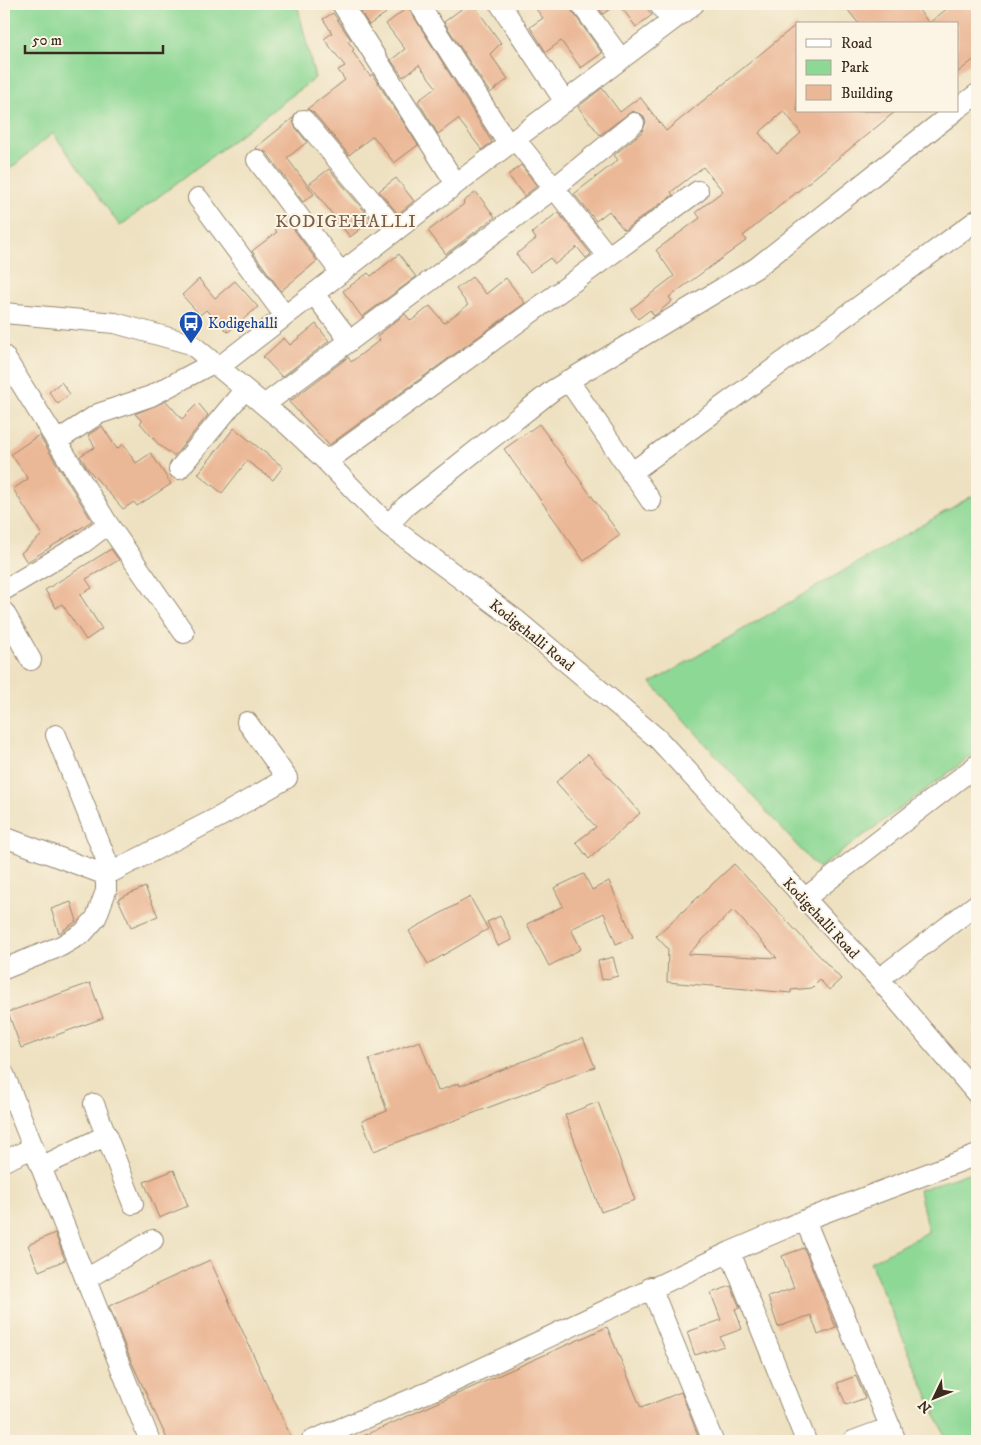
<svg xmlns="http://www.w3.org/2000/svg" width="981" height="1445" font-family="'IM FELL DW Pica',serif">
	<style>
		.green { fill: #8ed895; stroke: #64815a }
		.building { fill: #ebb897; fill-rule: evenodd }
		.lines { fill: none; stroke-linecap: round; stroke-linejoin: round }
		.minor-casing { stroke: #948670; stroke-width: 22 }
		.minor { stroke: #fff; stroke-width: 20 }
		.labels { text-anchor: middle; stroke-width: 4; stroke-linejoin: round; paint-order: stroke }
		.transit-label { font-size: 15px; fill: #164399; stroke: #fcf5e5; text-anchor: start }
		.street-label { font-size: 15px; fill: #3b2a1e; stroke: #fcf5e5 }
		.quarter-label { font-size: 18px; letter-spacing: 1px; fill: #795c48; stroke: #fcf5e5 }
	</style>
	<rect width="100%" height="100%" fill="#fcf5e5"/>
	<filter id="ink" filterUnits="userSpaceOnUse"><feTurbulence type="fractalNoise" baseFrequency=".02" numOctaves="2"/><feDisplacementMap in="SourceGraphic" scale="10" xChannelSelector="R" yChannelSelector="G"/><feConvolveMatrix kernelMatrix="1 2 1 2 8 2 1 2 1" color-interpolation-filters="sRGB"/></filter>
	<filter id="wash" filterUnits="userSpaceOnUse"><feTurbulence type="fractalNoise" baseFrequency=".0096" numOctaves="4" result="noise"/><feDisplacementMap in="SourceGraphic" scale="20" xChannelSelector="R" yChannelSelector="G"/><feGaussianBlur stdDeviation="1.12" result="paint"/><feColorMatrix in="noise" values="0 0 0 0 0 0 0 0 0 0 0 0 0 0 0 0 0 1.4 0 .05"/><feComposite in="paint" operator="in"/></filter>
	<g filter="url(#wash)">
		<rect width="100%" height="100%" fill="#eee1c1"/>
		<path class="green" d="M4,4H297L315,78L120,226L53,133L4,174Z
			M977,493V752L818,869L651,683Z
			M977,1170V1441H947L870,1262L928,1232L919,1190Z"/>
		<g id="blocks">
			<path class="building" d="M356,4H379L386,13L369,25Z
				M468,4H473L501,43L490,54L508,79L490,93L444,22Z
				M532,4H567L602,53L581,68L561,41L546,52L530,27L543,18Z
				M596,4H617L603,14Z
				M619,4H643L652,15L636,27Z
				M843,4H914L929,23L953,4H977V57L957,73V24H859Z
				M408,7L492,142L482,150L458,119L438,134L418,101L436,87L419,65L403,77L391,60L405,49L386,24Z
				M333,13L351,40L348,41L354,50L352,51L370,76L372,74L418,145L394,163L373,136L349,155L313,112L307,109L345,80L338,70L345,66L324,39L332,33L323,19Z
				M797,24V111H896L743,236L747,240L669,297L672,301L654,316L650,310L638,319L631,309L674,276L656,250L700,218L696,212L723,191L703,167L671,192L673,195L624,230L609,211L596,221L574,194L618,160L614,155L642,132L646,122L643,115L632,111L600,135L578,107L602,88L620,112L640,97L666,131ZM784,111L801,133L777,154L759,133Z
				M293,118L295,127L307,142L287,158L314,194L303,202L267,153L255,148Z
				M521,165L537,186L524,196L508,175Z
				M329,169L372,220L350,237L309,184Z
				M396,178L414,201L398,214L379,191Z
				M476,192L495,217L446,254L428,231L464,204L463,202Z
				M558,212L591,254L586,258L577,247L555,264L550,258L530,272L516,254L536,239L532,233Z
				M287,220L317,261L281,291L252,251L277,232L275,230Z
				M399,254L416,277L362,317L343,291L368,273L371,276Z
				M472,277L486,294L506,278L525,303L329,445L289,402L348,357L351,362L380,340L377,336L405,314L411,321L430,306L444,323L468,305L456,289Z
				M199,279L215,298L235,281L258,307L228,332L206,310L200,315L182,295Z
				M316,324L329,341L282,377L263,357L284,338L290,345Z
				M61,382L70,394L58,404L49,392Z
				M166,401L182,419L198,403L208,415L174,456L158,444L140,423L142,421L135,414Z
				M539,424L620,535L584,561L504,449Z
				M102,426L117,449L123,444L136,463L151,453L171,484L137,506L134,502L123,509L88,469L80,456L95,447L88,435Z
				M234,428L283,467L273,480L247,461L222,493L198,474Z
				M39,435L92,521L27,562L21,553L42,535L13,489L28,479L11,454Z
				M111,549L119,560L86,579L92,588L80,595L102,629L86,640L62,604L56,608L45,590Z
				M588,754L640,813L589,859L576,842L596,827L556,782Z
				M734,864L841,979L829,990L820,980L812,988L791,990V993L667,982L668,949L656,936ZM733,910L777,958L688,954Z
				M584,874L592,890L609,881L633,937L616,944L604,913L571,929L581,949L549,966L527,924L563,906L554,888Z
				M145,887L158,916L131,927L118,899Z
				M470,897L488,929L428,964L409,931Z
				M71,902L77,921L59,933L51,909Z
				M500,916L512,940L498,946L487,922Z
				M613,957L618,976L602,980L598,961Z
				M90,983L103,1018L21,1048L8,1012Z
				M583,1038L595,1067L374,1151L362,1121L387,1111L369,1059L420,1041L438,1091L459,1083L460,1086Z
				M598,1102L635,1200L601,1212L565,1115Z
				M174,1170L188,1206L159,1218L144,1182Z
				M55,1233L65,1260L39,1271L28,1245Z
				M804,1248L836,1328L818,1335L811,1315L778,1327L768,1297L794,1288L782,1256Z
				M210,1260L291,1437L282,1441H168L131,1361L109,1306Z
				M731,1286L740,1308L735,1309L742,1329L720,1337L724,1346L695,1355L687,1332L721,1320L711,1293Z
				M607,1327L641,1408L681,1392L700,1441H352Z
				M856,1376L865,1398L846,1405L837,1383Z"/>
		</g>
	</g>
	<g filter="url(#ink)">
		<use href="#blocks" fill-opacity="0" stroke="#948670" stroke-width="1"/>
		<g class="lines">
			<defs>
				<path id="minor" d="M419,4L508,144
					M500,4L565,102
					M581,4L621,59
					M659,4L671,21
					M957,109L977,94
					M304,120L396,230
					M515,139L608,256
					M257,160L341,273
					M456,184L694,4
					M198,198L285,316
					M314,294L350,341
					M4,313L115,323L191,344L288,425L325,460L388,525L515,619L658,739L879,979L977,1094
					M4,356L108,524L83,543L4,590
					M219,367L456,184L342,4
					M568,380L651,501
					M264,405L553,189L634,123
					M57,441L98,414L151,396L213,363
					M325,460L337,454L698,191
					M179,469L245,389
					M631,473L977,220
					M108,524L184,633
					M388,525L406,506L553,390L756,268L955,111
					M4,612L31,660
					M4,837L106,875L221,816L287,778L247,722
					M804,899L977,765
					M4,969L61,946L83,933L96,918L106,891V859L56,735
					M879,979L977,904
					M4,1074L150,1441
					M94,1104L133,1204
					M4,1161L33,1148
					M41,1167L107,1135
					M805,1220L896,1441
					M730,1252L806,1441
					M86,1279L153,1240
					M651,1287L713,1441
					M311,1441L455,1381L730,1252L805,1220L977,1155
					M853,1441L891,1427"/>
			</defs>
			<use href="#minor" class="minor-casing"/>
			<use href="#minor" class="minor"/>
		</g>
	</g>
	<defs>
		<symbol id="bus-pin" viewBox="-11 -11 22 30"><path d="M0 17L-7.5 6A9.5 9.5 0 1 1 7.5 6Z" fill="#1a4fb4" stroke="#fcf5e5"/><path d="M-5-6H5V4H4V6H2V4H-2V6H-4V4H-5ZM-3.5-4V0h7V-4ZM-3.5 1.2v1.5H-2V1.2ZM2 1.2v1.5H3.5V1.2Z" fill="#fff"/></symbol>
	</defs>
	<g fill-rule="evenodd">
		<use href="#bus-pin" x="177" y="309" width="28" height="38"/>
	</g>
	<g class="labels">
		<g class="transit-label">
			<text x="208" y="328">Kodigehalli</text>
		</g>
		<g class="street-label">
			<text transform="translate(532 635) rotate(39)" y="5">Kodigehalli Road</text>
			<text transform="translate(821 918) rotate(47)" y="5">Kodigehalli Road</text>
		</g>
		<g class="quarter-label">
			<text x="346" y="227">KODIGEHALLI</text>
		</g>
	</g>
	<rect width="981" height="1445" fill="none" stroke="#fcf5e5" stroke-width="20"/>
	<rect x="796" y="22" width="162" height="90" fill="#fcf5e5" stroke="#afa495"/>
	<rect x="806" y="39" width="25" height="8" fill="#ffffff" stroke="#afa495"/>
	<text x="841" y="48" font-size="15" fill="#3b2a1e">Road</text>
	<rect x="806" y="60" width="25" height="15" fill="#8ed895" stroke="#afa495"/>
	<text x="841" y="72" font-size="15" fill="#3b2a1e">Park</text>
	<rect x="806" y="85" width="25" height="15" fill="#ebb897" stroke="#afa495"/>
	<text x="841" y="98" font-size="15" fill="#3b2a1e">Building</text>
	<g transform="translate(934 1398) rotate(227)" stroke="#fcf5e5" stroke-width="4" paint-order="stroke">
	<path d="M0-4L9 19L0 12L-9 19Z" fill="#3b2a1e"/>
	<text y="-8" font-size="14" font-weight="bold" text-anchor="middle" fill="#3b2a1e">N</text>
	</g>
	<path d="M25 45v8h138v-8" fill="none" stroke="#3b2a1e" stroke-width="2.5"/>
	<text x="32" y="45" font-size="15" fill="#3b2a1e" stroke="#fcf5e5" stroke-width="4" paint-order="stroke">50 m</text>
</svg>
